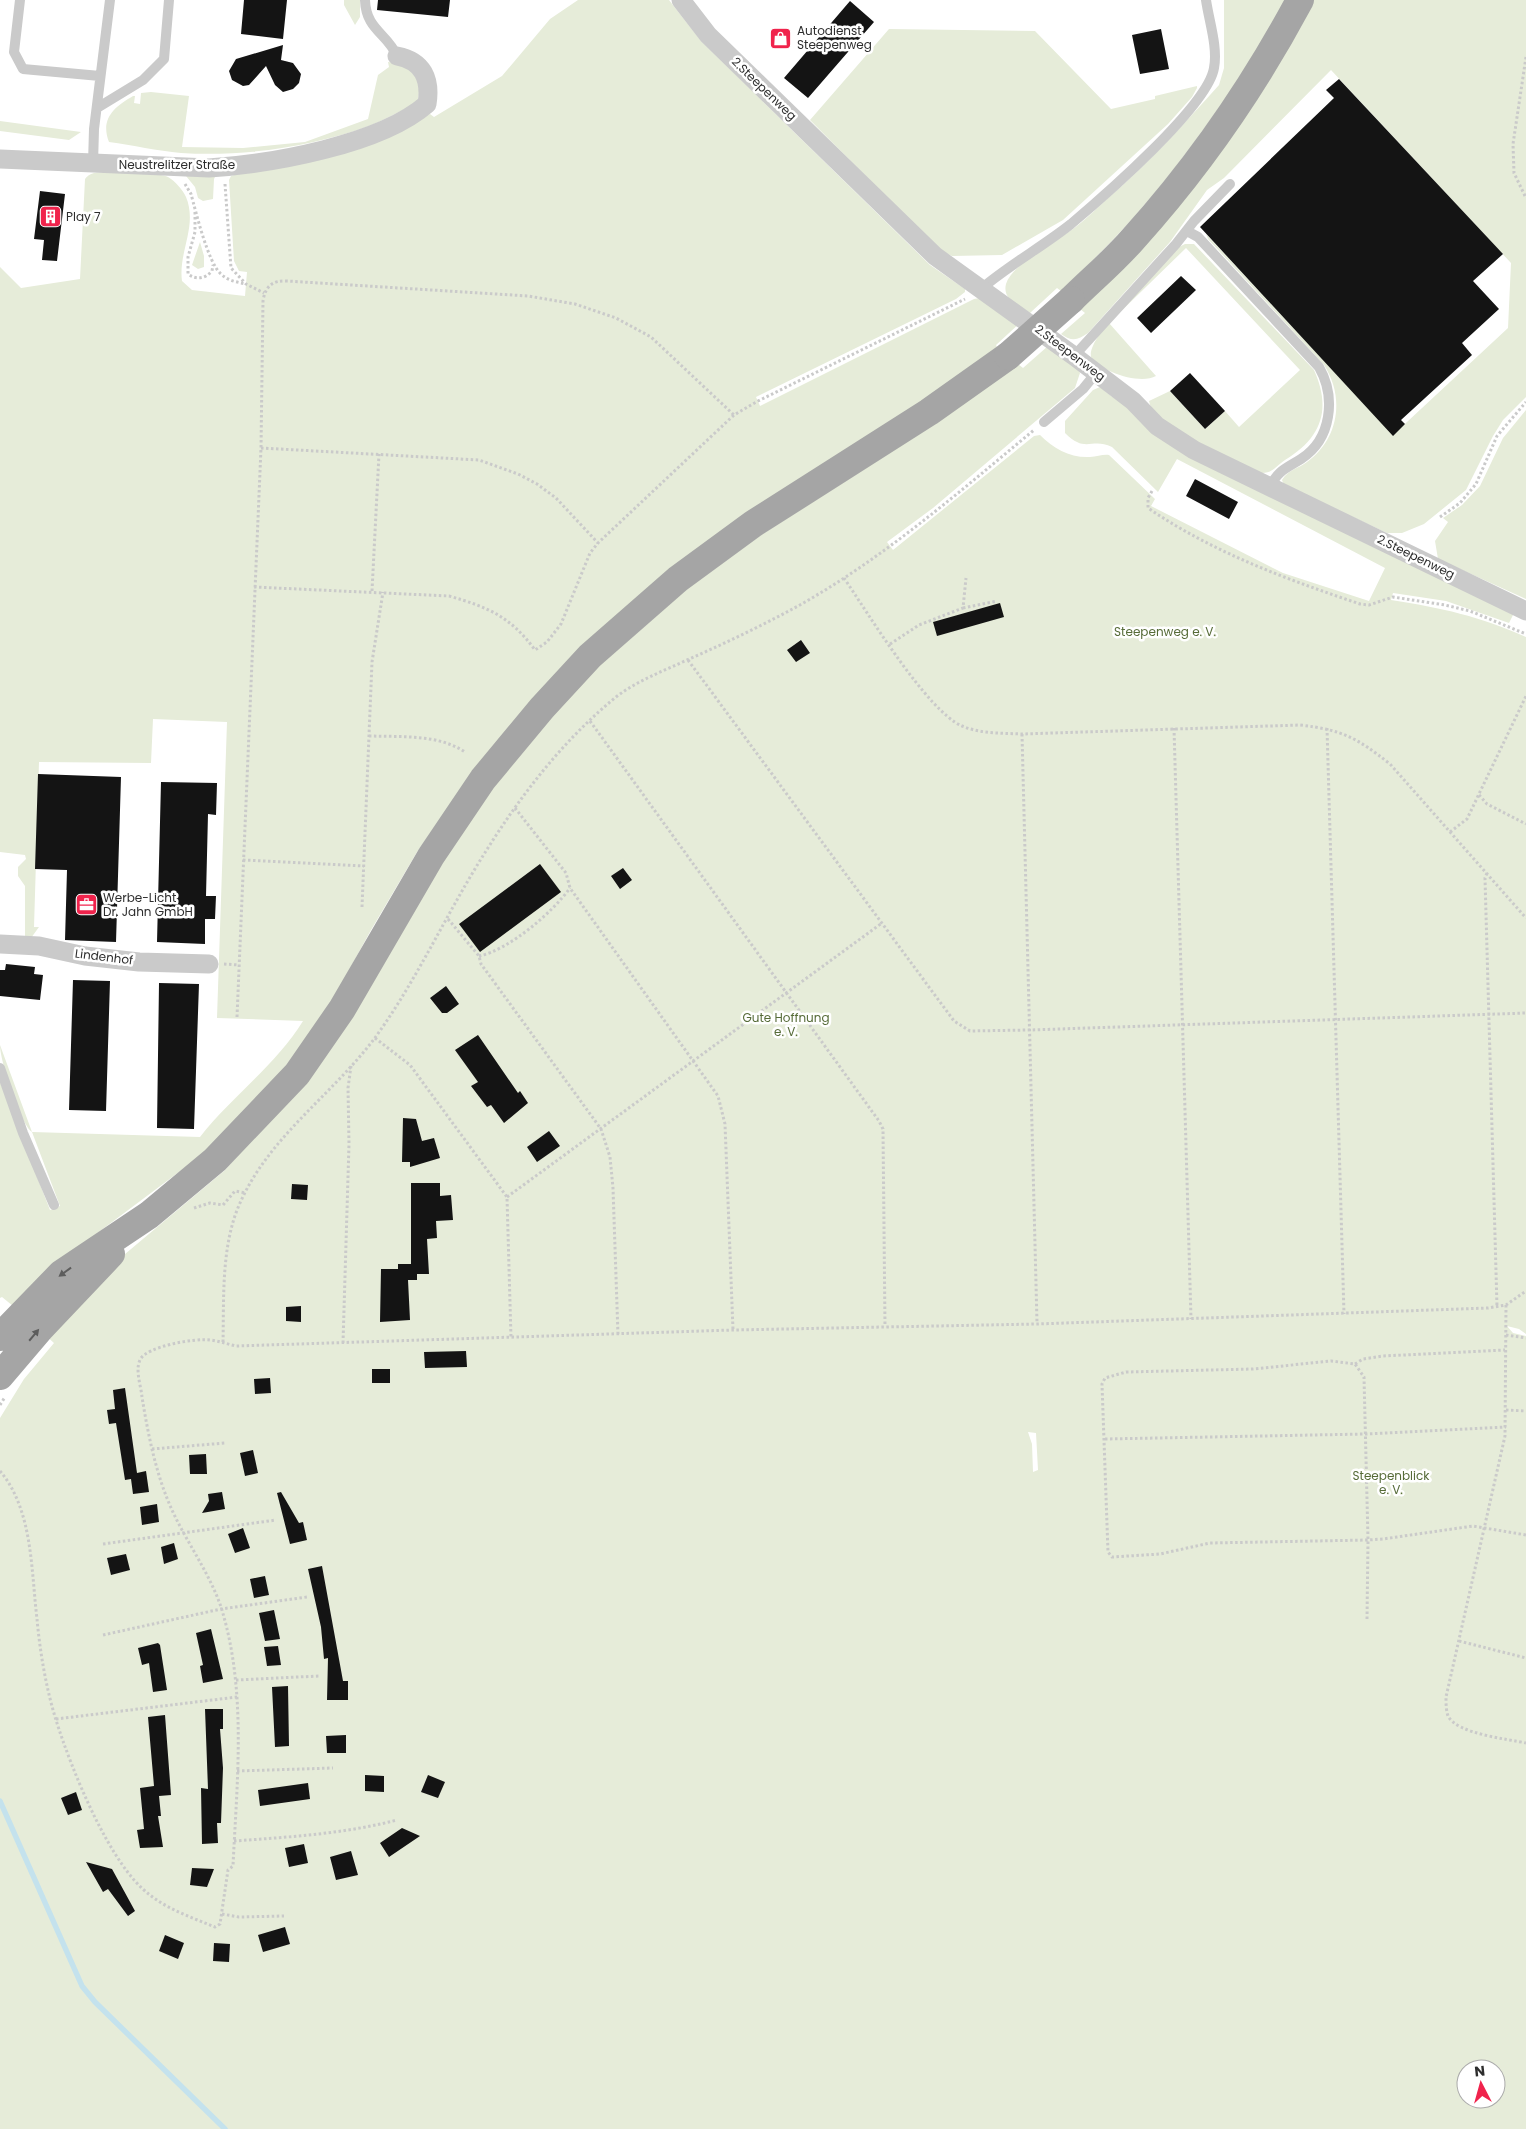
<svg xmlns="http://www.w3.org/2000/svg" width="1526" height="2129" font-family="Poppins,sans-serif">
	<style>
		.green { fill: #e6ecd9; fill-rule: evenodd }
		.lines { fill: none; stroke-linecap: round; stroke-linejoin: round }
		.stream { stroke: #c4e2ed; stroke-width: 5.5 }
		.building { fill: #141414 }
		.path { stroke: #cacaca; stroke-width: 3; stroke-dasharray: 2.5 2.5; stroke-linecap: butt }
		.lane { stroke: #cacaca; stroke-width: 10 }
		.street { stroke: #cacaca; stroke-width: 19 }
		.primary { stroke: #a5a5a5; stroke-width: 28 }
		.primary-bridge { stroke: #a5a5a5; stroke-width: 28 }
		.oneway { fill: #5d5d5d }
		.labels { text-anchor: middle; stroke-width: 5; stroke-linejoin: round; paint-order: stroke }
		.poi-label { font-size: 12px; fill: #2d2d2d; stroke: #fff; text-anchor: start }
		.street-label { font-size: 12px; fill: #2d2d2d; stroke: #fff }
		.park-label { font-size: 12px; fill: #566b38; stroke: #fff }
	</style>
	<rect width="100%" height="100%" fill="#fff"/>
	<path class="green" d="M344,0H360V17L355,25L344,5Z
		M578,0H669L701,41L930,265L965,289V292L956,299L756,397L760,406L974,299L980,298L1020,323L996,345L997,347L920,405L747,514L473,772L417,852L371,930L331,1003L285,1069L207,1151L52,1267L13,1306L2,1297L0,1298V1082L50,1210L60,1206L32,1132C20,1123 0,1061 0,1045L32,1132L200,1137C232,1096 276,1065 303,1021L217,1018L227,722L153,719L151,763L39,762L34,927H39L31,938L25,937V886L18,876V867L26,859L25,855L0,852V267L21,288L80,279L85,179C87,176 90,174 94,173C107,171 157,172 168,177C175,181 183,190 186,197C198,226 178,252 182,281L192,290L245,296L247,272L239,271L234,261L229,180L231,176L430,114L434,117L502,76L550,19Z
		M1224,0H1289C1239,80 1187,160 1123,229C1103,251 1081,271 1061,291L1057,288L1030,313C1019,306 1002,300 1006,284C1012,264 1056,241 1073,229C1085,220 1096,209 1107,199C1148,164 1183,125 1219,85L1224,68Z
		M1313,0H1526V397L1503,420L1493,436L1466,490L1424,524L1402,533H1387L1284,485L1282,480C1289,469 1298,469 1307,462C1339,439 1345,397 1324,365L1208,239L1206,234L1393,435L1508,328L1511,263L1331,70L1224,178L1207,190L1170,242L1088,333C1078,340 1072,342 1061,334L1085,313L1080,309Z
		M889,29L1035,31L1111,109L1155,99V96L1197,86V88L1192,97L1168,124L1063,220L1002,255L952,256L939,250L810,120Z
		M388,62L406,64L420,83L418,100L414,104C399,112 384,120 369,126C310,147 244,157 181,153C157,151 133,145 109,142C100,119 114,107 133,96H135L134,103L140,104L141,93L151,92L189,96L182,147L243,148L305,142L368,119L378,75L389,67Z
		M0,121L81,132L69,140L0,131Z
		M216,175L214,179L213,199L203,201L198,198L195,187L186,176Z
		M200,242L204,256V267L198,269L192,265Z
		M1185,244H1194L1314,370C1332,410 1321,438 1285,460C1277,465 1273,473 1262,473C1250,473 1172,431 1160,421C1154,416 1151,409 1149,401L1170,391L1205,429L1225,411L1239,427L1300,370L1186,248L1109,323L1156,376C1140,385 1101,372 1091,357C1087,334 1161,266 1179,247Z
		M1048,346L1077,367L1080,373L1075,388L933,508L887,542L893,550L1034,436L1040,435C1054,449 1070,458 1090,457C1097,457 1103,454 1109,455L1155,499L1151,506L1283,573L1369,601L1385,568L1177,459L1158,492L1112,447C1091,437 1086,454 1065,433V421L1093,390L1100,387L1111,396L1514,613L1509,623L1446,601L1393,593L1391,600C1442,608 1479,616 1526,637V1334L1519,1329L1507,1326L1513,1333L1526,1336V2129H0V1418L24,1379L54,1343L44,1334L106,1270L224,1171L305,1081L441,861L493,787L551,717L600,665L687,589L761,535L938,422L1018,364L1023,368ZM1028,1432L1036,1433L1038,1470L1033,1472L1032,1444ZM1466,2069H1496V2099H1466Z
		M1526,410V599L1438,559L1435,541L1448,522L1443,518L1462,505L1480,486L1503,438Z"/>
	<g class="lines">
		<path class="stream" d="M0,1801L82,1986L95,2002L225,2129"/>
	</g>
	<path class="building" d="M244,0H287L283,39L241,34Z
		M378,0H450L448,17L377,10Z
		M850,1L874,22L808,98L784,78Z
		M1161,29L1169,69L1140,74L1132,35Z
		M283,45L281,60L293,63L301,74L299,83L293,89L283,92L275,85L266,66L249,85L243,86L232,80L229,71L236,59Z
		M1339,79L1503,254L1473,281L1499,309L1462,343L1472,355L1401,420L1405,424L1393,436L1200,227L1334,98L1326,90Z
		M40,191L65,194L57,261L42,260L44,240L34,239Z
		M1181,276L1196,290L1151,333L1137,318Z
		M1190,373L1225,411L1205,429L1170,391Z
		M1195,479L1238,502L1229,519L1186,496Z
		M1000,603L1004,617L937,636L933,622Z
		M801,640L810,653L796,662L787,650Z
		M38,774L121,777L116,942L65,940L67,870L35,869Z
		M161,782L217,783L216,815L208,814L206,896H216L215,919H205V944L157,942Z
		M540,864L561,892L480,952L459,924Z
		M623,868L632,880L620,889L611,876Z
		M6,964L35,967L34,974L43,975L40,1000L0,996V970H5Z
		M73,980L110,981L106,1111L69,1110Z
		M159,983L199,984L194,1129L157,1128Z
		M446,986L459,1004L447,1013H442L430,998Z
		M478,1035L518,1093L520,1091L528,1103L504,1123L491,1105L487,1107L471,1086L478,1082L455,1050Z
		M403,1118L416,1119L422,1141L434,1138L440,1158L410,1167V1162H402Z
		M549,1131L560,1146L537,1162L527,1147Z
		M411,1183H440V1196L451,1195L453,1220L436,1221L437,1238L427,1239L429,1274H417V1280H408L410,1320L380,1322L381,1269H398V1264H411Z
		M292,1184L308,1185L307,1200L291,1199Z
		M301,1306V1322L286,1321V1307Z
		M466,1351L467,1367L425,1368L424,1352Z
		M372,1369H390V1383H372Z
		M270,1378L271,1393L255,1394L254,1379Z
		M125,1388L137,1473L146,1471L149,1492L133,1494L131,1479L125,1480L116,1423L109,1424L107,1410L115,1409L113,1390Z
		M253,1450L258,1473L245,1476L240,1453Z
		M206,1454L207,1474H190L189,1455Z
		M222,1492L225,1509L202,1513L209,1501L208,1494Z
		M281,1492L299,1523L303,1522L307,1540L290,1544L277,1493Z
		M157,1504L159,1522L142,1525L140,1507Z
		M243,1528L250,1548L235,1553L228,1534Z
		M174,1543L178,1559L164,1564L161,1547Z
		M126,1554L130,1570L111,1575L107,1558Z
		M322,1566L343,1681H348V1700H327L328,1658L324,1659L321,1627L308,1569Z
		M265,1576L269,1595L254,1598L250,1579Z
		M274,1610L280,1639L265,1641L259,1613Z
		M211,1629L223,1679L203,1683L200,1666L203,1665L196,1633Z
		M158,1643L160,1645L167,1690L153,1692L149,1663L142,1665L138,1648Z
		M278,1646L281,1665L267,1666L264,1647Z
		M288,1686L289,1746L275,1747L272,1687Z
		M205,1709H223V1729H220L223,1768L221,1823H217L218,1843L202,1844L201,1788L208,1789Z
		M165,1715L171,1795L159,1796L161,1816H158L163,1847L140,1848L137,1830L144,1829L140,1788L154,1786L148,1717Z
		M346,1735V1753H327L326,1736Z
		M365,1775L384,1776V1792L365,1791Z
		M428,1775L445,1782L438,1798L421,1792Z
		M308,1783L310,1799L260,1806L258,1790Z
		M76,1792L82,1810L68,1815L61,1798Z
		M402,1828L420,1836L389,1857L380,1843Z
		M304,1844L308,1863L289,1867L285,1848Z
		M351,1851L358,1875L336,1880L330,1857Z
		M86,1862L112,1869L135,1911L128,1916L108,1889L103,1892Z
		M192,1868L214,1869L207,1887L190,1885Z
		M285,1927L290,1944L263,1952L258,1935Z
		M165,1935L184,1943L178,1959L159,1951Z
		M214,1943L230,1944L229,1962L213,1961Z"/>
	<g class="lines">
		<path class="path" d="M1526,57L1513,144L1514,173L1526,198
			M185,184L191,194C196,212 208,263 221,274C228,281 237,282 246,284
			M225,184L231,268L246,284L264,293
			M195,212V232L188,257V274C196,280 205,279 212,271L213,265
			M261,448L479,460L518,474L537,484L556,498L598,543
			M1152,491L1148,498V508C1214,553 1286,579 1360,604L1369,605L1393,597L1445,605L1470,611L1526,634
			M1440,517L1460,503L1476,484L1497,436L1526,402
			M844,578C868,613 927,711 962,726C981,734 1002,733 1022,734L1300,725C1343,730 1357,738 1390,764L1526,918
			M254,587L449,596C488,607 511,617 535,650L547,642L561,624L590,553L598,543L734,415L758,401L965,299
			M372,591L379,454
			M963,608L997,601
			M890,644L919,625L963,608L966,578
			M688,660L954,1021L970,1031L1030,1030L1526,1013
			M590,721L879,1121L883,1129L885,1326
			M1174,728L1191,1319
			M1327,728L1344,1314
			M1022,734L1037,1323
			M369,736C401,737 438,734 465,752
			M1479,795L1487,804L1526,824
			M515,808L566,873L570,888L718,1096L725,1124L733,1330
			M1450,832L1467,819L1526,696
			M243,860L364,866
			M1487,873L1485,878L1497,1307
			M362,907L372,662L383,592
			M448,919L479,956L481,964L601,1129L610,1157L613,1188L618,1335
			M479,956C509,950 553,912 570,888
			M224,964L239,965
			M237,1017L261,448L263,301C265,287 272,280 287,281L528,296L575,304L616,318L651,337L734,415
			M375,1038L410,1065L507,1197L511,1338
			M507,1197L882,923
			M194,1208L210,1203L223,1205L235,1191L246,1193
			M1506,1305L1505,1436L1446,1697C1446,1703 1446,1710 1448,1716C1457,1734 1508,1739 1526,1743
			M1506,1335L1526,1338
			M223,1342C224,1298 221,1245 240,1203C270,1135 334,1094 377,1035C417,979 445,917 481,859C518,799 561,742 616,697C638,680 664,671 689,659C726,643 763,625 798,606C884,558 959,492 1034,430
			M343,1343L349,1144L348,1088L351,1066
			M1355,1364L1363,1359L1383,1356L1505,1350
			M0,1405L5,1397
			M1506,1410L1526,1411
			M1105,1439L1365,1434L1506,1427
			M152,1449L225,1443
			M0,1471C33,1510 31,1570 37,1619C40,1652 46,1688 56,1720C71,1768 110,1866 150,1895C169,1910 193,1918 215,1927L220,1924L228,1870L233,1866C237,1780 247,1690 221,1607C209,1572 187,1543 172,1510C156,1475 148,1434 142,1397C141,1386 135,1370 140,1360C146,1346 196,1338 210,1340C219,1341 227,1344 236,1346L733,1330L1037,1324L1488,1308L1506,1305L1526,1291
			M103,1544L276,1520
			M1367,1619L1368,1540L1364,1377L1355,1364L1331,1361L1253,1369L1126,1372L1105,1378L1102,1384L1108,1552L1112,1557L1160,1554L1210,1543L1368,1540L1383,1539L1473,1526L1526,1535
			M103,1635L221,1609L307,1597
			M1459,1641L1526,1658
			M236,1680L319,1676
			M56,1719L237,1697
			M237,1771L333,1768
			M234,1841C289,1837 343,1834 397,1820
			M222,1914L239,1917L284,1916"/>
		<path class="lane" d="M20,0L14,52L23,69L100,76
			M365,0C366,30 387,33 397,56
			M97,108L143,80L164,59L169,0
			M93,164L94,129L110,0
			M1187,231L1198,237L1319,367C1336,397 1332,439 1301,459C1287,468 1278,470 1270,487
			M981,289C1009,265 1042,247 1071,224C1103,197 1208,106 1214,68C1218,47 1209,21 1206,0
			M1074,356L1176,244L1194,221L1230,184
			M1044,422L1083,389L1096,373
			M0,1068L23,1133L54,1205"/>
		<path class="street" d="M681,0L708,35L935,256L1074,356L1133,401L1157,426L1194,450L1526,611
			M0,159L209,168C270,164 380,145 427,104C431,79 423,61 397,56
			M0,944L39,946L85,956L139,962L209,964"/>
		<path class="primary" d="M1071,300C1091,280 1114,261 1133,239C1198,167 1254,86 1300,0
			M0,1337L61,1274L149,1215L215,1160L297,1074L342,1009L431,856L483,779L542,708L590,656L678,579L753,524L929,412L1008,356
			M0,1376L40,1329L111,1254"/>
		<path class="primary-bridge" d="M1008,356L1071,300"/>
	</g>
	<defs><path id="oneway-solid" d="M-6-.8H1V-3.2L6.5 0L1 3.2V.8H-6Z" transform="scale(1.25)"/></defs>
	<g class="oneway">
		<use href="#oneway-solid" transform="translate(65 1272) rotate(144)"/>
		<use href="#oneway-solid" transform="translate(34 1335) rotate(-50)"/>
	</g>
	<defs>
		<symbol id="shop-square" viewBox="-11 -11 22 22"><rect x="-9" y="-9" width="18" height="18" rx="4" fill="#f0234c" stroke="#fff"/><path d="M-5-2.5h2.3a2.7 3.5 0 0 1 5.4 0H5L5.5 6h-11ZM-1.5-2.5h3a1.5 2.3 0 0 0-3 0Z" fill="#fff"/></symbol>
		<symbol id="building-square" viewBox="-11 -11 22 22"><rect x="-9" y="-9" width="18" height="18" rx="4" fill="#f0234c" stroke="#fff"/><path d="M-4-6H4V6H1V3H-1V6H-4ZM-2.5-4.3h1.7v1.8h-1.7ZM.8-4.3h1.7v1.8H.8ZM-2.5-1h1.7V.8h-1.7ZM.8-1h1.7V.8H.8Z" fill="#fff"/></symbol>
		<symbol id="office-square" viewBox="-11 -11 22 22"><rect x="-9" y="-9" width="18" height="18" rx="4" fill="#f0234c" stroke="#fff"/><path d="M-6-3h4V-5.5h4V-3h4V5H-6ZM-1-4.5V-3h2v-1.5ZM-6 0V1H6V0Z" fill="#fff"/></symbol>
	</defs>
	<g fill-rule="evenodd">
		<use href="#shop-square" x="768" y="26" width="25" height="25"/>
		<use href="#building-square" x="38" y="204" width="25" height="25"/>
		<use href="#office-square" x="74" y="892" width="25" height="25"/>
	</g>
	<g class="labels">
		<g class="poi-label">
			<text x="797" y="35">Autodienst<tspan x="797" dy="14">Steepenweg</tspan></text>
			<text x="66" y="221">Play 7</text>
			<text x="103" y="902">Werbe-Licht<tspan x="103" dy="14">Dr. Jahn GmbH</tspan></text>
		</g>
		<g class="street-label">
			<text transform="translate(764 89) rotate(44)" y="4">2.Steepenweg</text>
			<text x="177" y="169">Neustrelitzer Straße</text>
			<text transform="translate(1070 353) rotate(37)" y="4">2.Steepenweg</text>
			<text transform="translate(1416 557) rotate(26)" y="4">2.Steepenweg</text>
			<text transform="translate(104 957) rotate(7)" y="4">Lindenhof</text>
		</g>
		<g class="park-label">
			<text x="1165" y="636">Steepenweg e. V.</text>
			<text x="786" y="1022">Gute Hoffnung<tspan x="786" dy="14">e. V.</tspan></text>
			<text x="1391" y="1480">Steepenblick<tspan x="1391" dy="14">e. V.</tspan></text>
		</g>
	</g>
	<g transform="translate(1481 2084) rotate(354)"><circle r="24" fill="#ffffff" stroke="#ababab"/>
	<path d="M0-4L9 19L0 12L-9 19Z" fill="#f0234c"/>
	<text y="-8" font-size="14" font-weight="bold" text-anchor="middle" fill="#2d2d2d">N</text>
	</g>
</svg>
